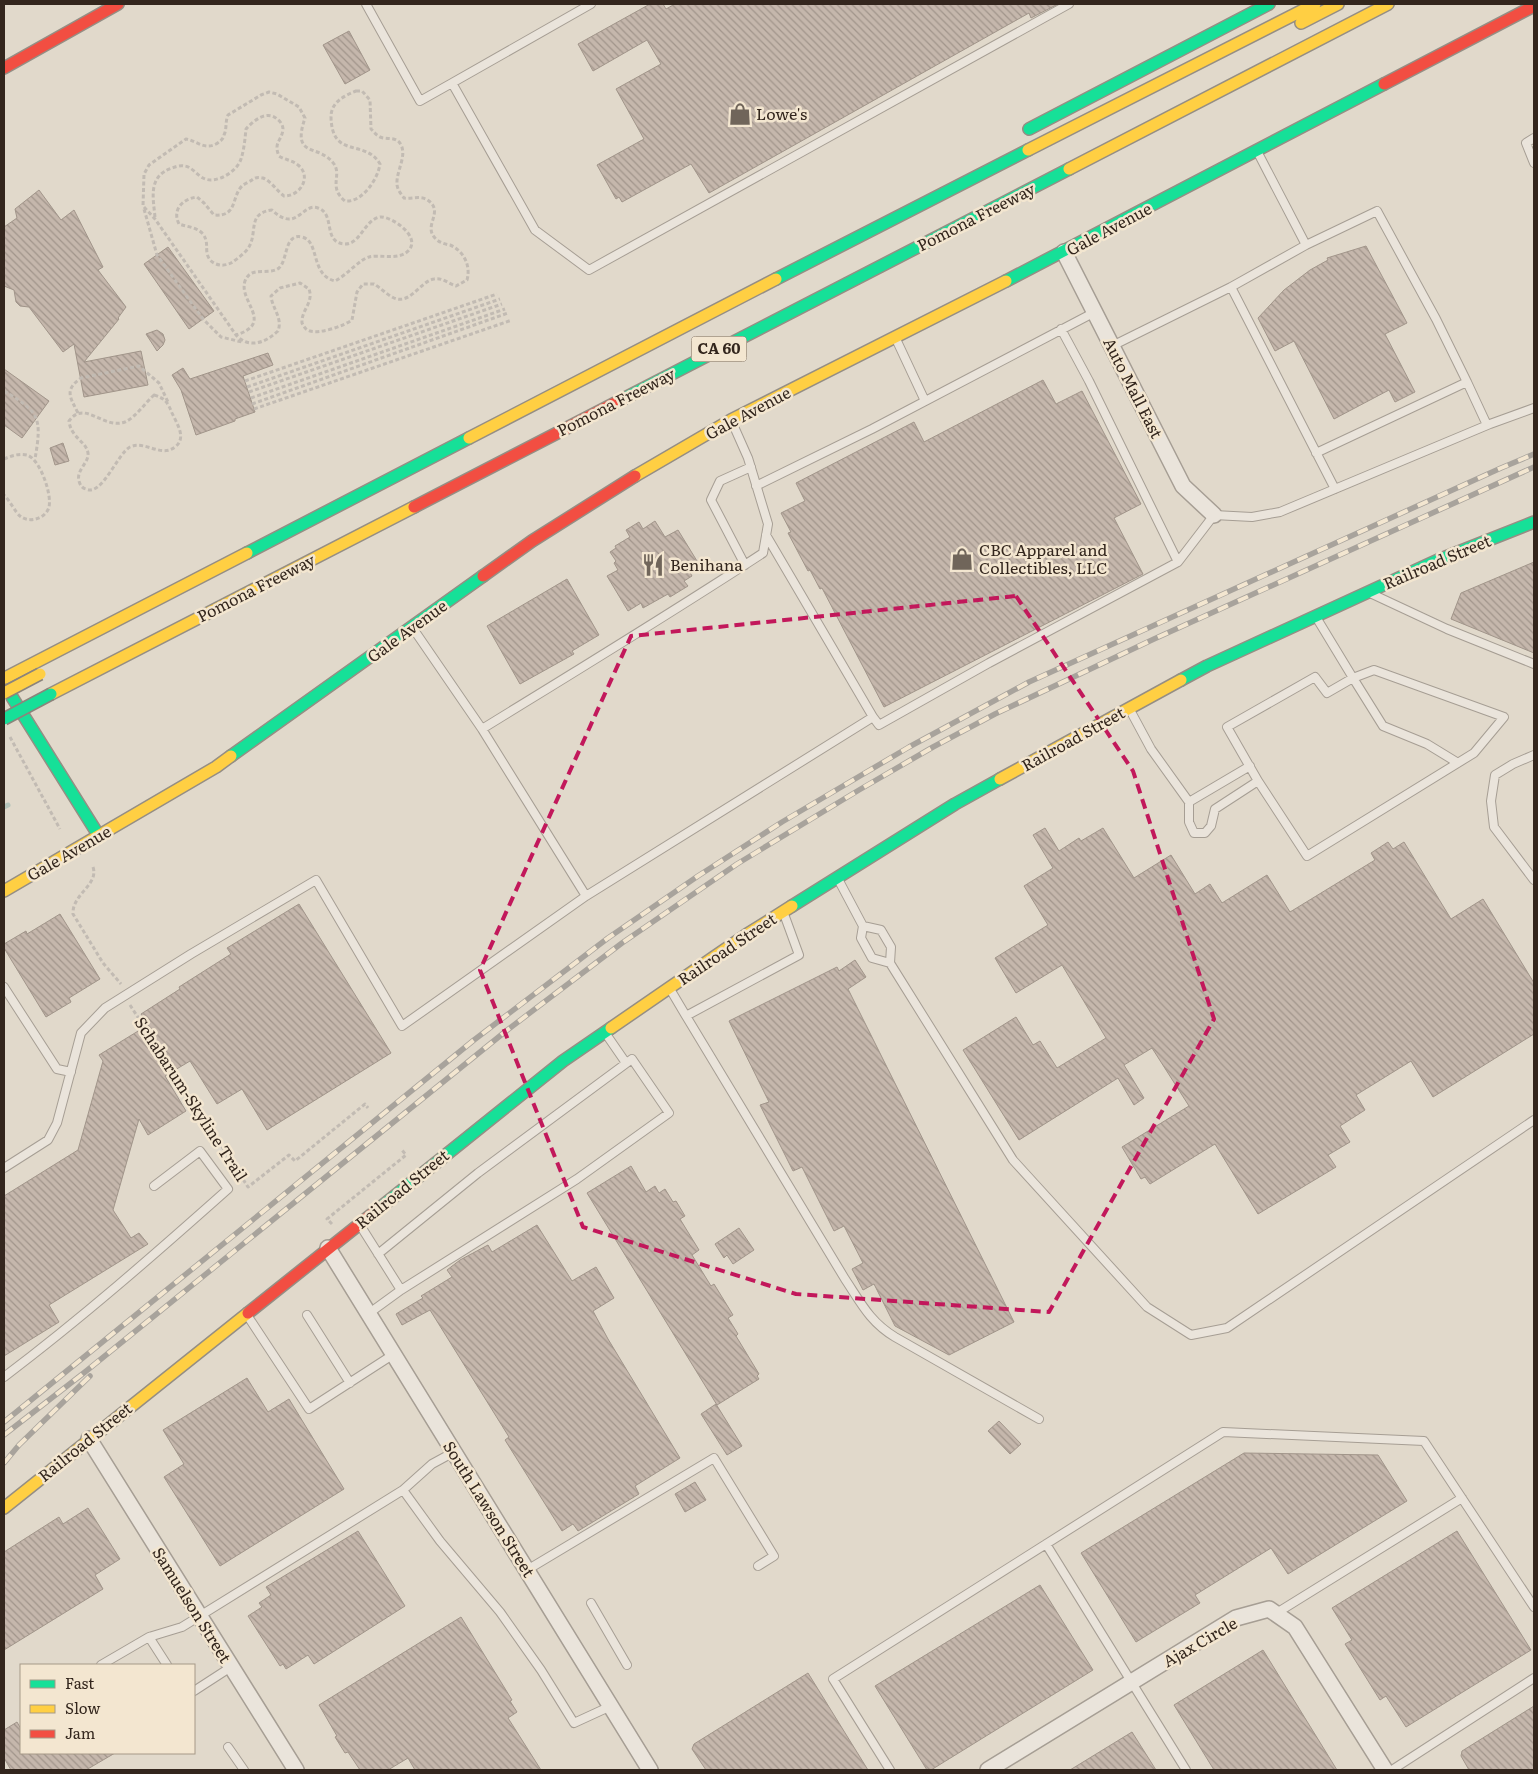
<svg xmlns="http://www.w3.org/2000/svg" width="1538" height="1774" font-family="Literata,serif">
	<style>
		.lines { fill: none; stroke-linecap: round; stroke-linejoin: round }
		.stream { stroke: #b6c5bb; stroke-width: 5 }
		.building { fill: url(#building-back-hatch); stroke: #a1958a }
		.lane-casing { stroke: #a69e94; stroke-width: 10 }
		.street-casing { stroke: #a69e94; stroke-width: 18 }
		.fast-casing { stroke: #958e84; stroke-width: 14 }
		.slow-casing { stroke: #958e84; stroke-width: 14 }
		.jam-casing { stroke: #958e84; stroke-width: 14 }
		.path { stroke: #c2bbb3; stroke-width: 3; stroke-dasharray: 4 2.5; stroke-linecap: butt }
		.lane { stroke: #eae4db; stroke-width: 8 }
		.street { stroke: #eae4db; stroke-width: 15 }
		.fast { stroke: #16e098; stroke-width: 11 }
		.slow { stroke: #ffcf43; stroke-width: 11 }
		.jam { stroke: #f24e42; stroke-width: 11 }
		.rail-casing { stroke: #a8a39c; stroke-width: 5.5 }
		.rail { stroke: #f3e6d0; stroke-width: 4; stroke-dasharray: 11; stroke-linecap: butt }
		.fast-bridge-casing { stroke: #8c847b; stroke-width: 14; stroke-linecap: butt }
		.slow-bridge-casing { stroke: #8c847b; stroke-width: 14; stroke-linecap: butt }
		.fast-bridge { stroke: #16e098; stroke-width: 11 }
		.slow-bridge { stroke: #ffcf43; stroke-width: 11 }
		.marked { fill: none; stroke: #c2185b; stroke-width: 4; stroke-dasharray: 10 6; stroke-linejoin: round }
		.labels { text-anchor: middle; stroke-width: 5; stroke-linejoin: round; paint-order: stroke }
		.shield { fill: #f3e6d0; stroke: #6d6053; stroke-width: 1 }
		.shield-label { font-size: 15px; font-weight: bold; fill: #33261d }
		.poi-label { font-size: 16px; fill: #33261d; stroke: #f3e6d0; text-anchor: start }
		.street-label { font-size: 16px; fill: #33261d; stroke: #f3e6d0 }
	</style>
	<defs>
		<pattern id="building-back-hatch" width="6" height="6" patternUnits="userSpaceOnUse" patternTransform="scale(1.25)"><rect width="6" height="6" fill="#c5b7ac"/><path d="M-1 5l2 2M0 0l6 6M5-1l2 2" fill="none" stroke="#a1958b"/></pattern>
	</defs>
	<rect width="100%" height="100%" fill="#e1d9cb"/>
	<g class="lines">
		<path class="stream" d="M4,807L8,805"/>
	</g>
	<path class="building" d="M650,4H663L666,9L675,4H1058L1031,18L1029,13L709,193L691,164L622,202L619,197L616,199L597,165L644,139L616,89L661,64L647,40L593,71L578,44Z
		M349,31L370,70L345,84L323,45Z
		M39,190L61,220L74,210L103,267L98,270L126,307L118,318L119,319L84,362L141,351L148,385L84,397L74,344L63,352L29,307L20,306L16,302L14,290L4,286V227L17,218L15,209Z
		M1366,246L1407,323L1385,334L1415,392L1395,402L1389,390L1334,419L1294,341L1275,351L1258,318L1284,290L1310,270L1328,260L1327,258Z
		M168,247L214,311L189,329L144,264Z
		M157,330L163,334L165,340L163,345L157,351L146,334Z
		M268,353L273,365L243,376L255,412L235,419V421L196,435L181,390L172,375L183,368L190,379Z
		M4,369L49,401L22,438L4,425Z
		M1043,380L1056,404L1082,391L1141,504L1114,518L1143,574L884,707L822,588L820,589L810,570L808,571L788,533L791,532L781,513L805,501L796,483L914,422L924,442Z
		M63,443L69,461L55,465L50,448Z
		M655,521L665,537L678,530L697,561L687,567L692,576L684,581L688,586L670,597L668,594L643,608L641,603L628,611L607,576L618,570L614,563L616,561L610,552L616,548L615,546L630,537L626,530L639,522L643,529Z
		M1534,562V653L1451,619L1461,593Z
		M567,579L599,635L572,651L574,654L520,684L487,626Z
		M1045,828L1059,851L1079,838L1081,841L1103,828L1134,878L1171,855L1195,894L1210,884L1222,903L1267,875L1290,912L1375,860L1371,853L1388,842L1393,849L1404,842L1451,919L1483,899L1534,983V1034L1433,1097L1411,1061L1356,1095L1365,1110L1340,1126L1350,1142L1328,1155L1336,1167L1258,1214L1215,1144L1150,1184L1145,1177L1141,1179L1122,1147L1189,1106L1152,1048L1124,1065L1144,1098L1134,1105L1118,1078L1019,1140L963,1050L1016,1017L1033,1045L1040,1041L1057,1068L1106,1038L1062,965L1016,993L995,958L1048,925L1024,886L1053,868L1033,835Z
		M299,904L391,1053L267,1130L242,1089L217,1104L190,1061L165,1076L186,1111L148,1135L139,1119L113,1210L131,1238L139,1233L148,1244L49,1305L59,1322L4,1356V1196L78,1150L103,1061L99,1055L148,1025L141,1014L180,989L179,987L231,954L227,948Z
		M60,914L100,979L69,998L71,1002L46,1017L4,948V944L26,931L27,934Z
		M855,960L866,977L848,989L1014,1322L949,1355L895,1326L874,1284L863,1290L852,1269L863,1263L844,1226L834,1231L802,1167L793,1171L760,1105L769,1102L729,1021L837,967L839,971Z
		M631,1166L646,1192L655,1186L659,1193L665,1189L673,1202L676,1201L685,1216L680,1219L699,1250L692,1255L711,1286L714,1284L733,1315L728,1318L738,1334L736,1336L759,1374L757,1376L759,1379L717,1405L587,1193Z
		M537,1225L572,1281L596,1267L614,1298L593,1311L608,1339L680,1458L635,1486L639,1494L578,1531L573,1524L562,1531L505,1440L509,1437L430,1310L402,1325L396,1314L423,1298L421,1296L452,1277L447,1270L460,1260L488,1245L492,1252Z
		M739,1228L754,1250L733,1264L727,1255L724,1258L715,1244Z
		M247,1378L268,1412L289,1399L344,1489L220,1566L164,1477L184,1464L163,1430Z
		M716,1404L742,1446L727,1455L701,1414Z
		M999,1421L1021,1444L1010,1454L988,1431Z
		M1244,1453L1378,1455L1407,1501L1288,1574L1271,1548L1195,1595L1200,1603L1136,1642L1081,1553Z
		M695,1482L706,1500L685,1512L675,1494Z
		M88,1508L120,1559L95,1575L103,1589L4,1650V1552L59,1517L63,1524Z
		M358,1531L405,1606L314,1664L308,1655L286,1669L283,1664L280,1666L248,1616L262,1607L259,1603L271,1595L266,1587Z
		M1457,1531L1531,1650L1406,1727L1386,1696L1380,1700L1345,1644L1352,1640L1332,1608Z
		M1040,1585L1093,1670L931,1770H927L875,1686Z
		M461,1617L512,1700L510,1701L517,1712L508,1718L541,1770H415L408,1758L388,1770H360L348,1752L345,1753L335,1737L337,1736L319,1705Z
		M1263,1650L1337,1770H1214L1174,1705Z
		M808,1673L868,1770H706L692,1749L694,1744Z
		M1534,1706V1770H1469L1461,1756L1462,1751Z
		M17,1722L21,1729V1753H115L86,1770H11L4,1758V1730Z
		M1132,1732L1156,1770H1070Z"/>
	<g class="lines">
		<defs>
			<path id="lane" d="M366,4L420,101L452,83L535,230L589,270L1069,4
				M452,83L591,4
				M1534,138L1526,143L1534,163
				M1258,153L1306,245L1231,287L1335,489
				M1306,245L1377,211L1436,319L1467,382
				M896,339L925,401
				M1112,346L1231,287
				M1316,453L1467,382L1487,425
				M756,486L872,429L1095,312
				M1178,562L1214,515L1252,517L1280,512L1490,424L1534,408
				M745,565L711,500L720,481L751,467
				M1372,594L1447,629L1534,664
				M412,627L482,729C576,671 670,614 763,553L768,524L748,458L732,422
				M1130,710L1151,749L1189,802V822L1194,833H1205L1211,826L1215,809L1258,781L1307,856L1474,753L1504,717L1374,670L1353,678L1316,617
				M873,717L879,725L989,663L1178,562L1089,381L1061,329
				M482,729L586,896L873,717L766,535
				M1534,755L1513,764L1495,775L1491,801L1494,827L1534,880
				M1258,781L1227,727L1315,677L1327,693L1353,678L1383,726L1427,744L1458,763
				M1189,802L1250,766
				M838,879L863,926L861,938L872,958L890,963L891,947L881,930L863,926
				M890,963L1013,1160L1147,1307L1191,1335L1227,1328L1534,1120
				M4,987L57,1069L71,1072
				M670,989L686,1016L799,955L784,914
				M686,1016L845,1279C861,1303 870,1322 895,1337L1039,1419
				M606,1034L626,1063
				M4,1168L48,1140L57,1123L81,1033L105,1008L191,954L316,880L402,1026L586,896
				M360,1225L401,1290L368,1314
				M378,1254L478,1173L632,1059L669,1113L577,1179L401,1290
				M247,1315L309,1409L394,1354
				M307,1315L350,1383
				M4,1377C82,1318 155,1254 228,1189L200,1151L154,1186
				M403,1490L432,1464L454,1452
				M1046,1544L1186,1770
				M527,1570L714,1458L774,1556L758,1566
				M591,1603L627,1665
				M1275,1614L1462,1498
				M149,1637L182,1627L403,1490L440,1541L500,1612L541,1670L574,1723L611,1706
				M101,1665L149,1637L167,1665
				M194,1691L231,1667
				M228,1747L244,1770
				M890,1770L833,1679L1223,1432L1424,1441L1534,1607
				M1392,1770L1534,1678"/>
			<path id="street" d="M1064,252L1183,486L1214,515
				M328,1248L650,1770
				M89,1439L296,1770
				M988,1770L1236,1618L1269,1609L1295,1627L1385,1770"/>
			<path id="fast" d="M1029,129L1269,4
				M776,279L1028,150
				M1006,281L1384,84
				M625,398L1069,169
				M247,553L469,438
				M1181,680L1207,666L1438,560L1534,522
				M12,697L99,836
				M231,756L483,576
				M792,906L955,804L1000,779
				M381,1207L563,1061L611,1028"/>
			<path id="slow" d="M1301,23L1338,4
				M1028,150L1315,4
				M1069,169L1388,4
				M469,438L776,279
				M635,476L731,420L1006,281
				M5,678L247,553
				M51,694L414,507
				M1000,779L1181,680
				M4,891L216,767L231,756
				M611,1028L746,935L792,906
				M4,1508L248,1313"/>
			<path id="jam" d="M4,68L118,4
				M1384,84L1534,6
				M414,507L625,398
				M483,576L532,541L635,476
				M248,1313L381,1207"/>
		</defs>
		<use href="#lane" class="lane-casing"/>
		<use href="#street" class="street-casing"/>
		<use href="#fast" class="fast-casing"/>
		<use href="#slow" class="slow-casing"/>
		<use href="#jam" class="jam-casing"/>
		<path class="path" d="M356,91H362L370,100L371,129C374,132 376,135 380,137C387,140 397,136 401,145C407,156 396,172 397,184C397,189 401,194 404,198C412,199 422,195 429,201C444,213 422,226 436,239C440,243 445,244 450,245C464,251 471,266 467,280L456,286C449,284 442,277 434,279C421,281 412,302 397,299C389,297 381,288 374,284H363L357,292L352,320C344,326 320,334 310,331C306,330 304,327 302,323C301,310 314,303 309,289L300,283L280,288L271,296C272,308 283,318 278,331C265,343 249,349 236,335L155,219L143,206L144,174L149,165L186,139C197,141 204,150 216,144C220,141 223,140 224,135C227,129 225,122 228,115L261,95L269,92L277,94L299,107L305,118C291,159 319,143 334,164C342,176 328,187 345,201C362,203 378,179 380,164C365,138 332,160 331,117C331,102 344,96 356,91Z
			M144,209L157,255L203,319L221,337L242,342
			M155,217C153,197 148,176 172,168C175,167 180,165 184,166C191,166 197,175 203,178C215,185 237,172 241,159C244,150 245,139 246,129C254,120 267,110 277,119C280,121 283,125 283,129C282,141 273,142 279,156C285,160 292,160 298,165C312,176 301,196 284,196C277,191 271,181 263,178C259,177 255,177 252,180C249,182 244,184 242,186C231,197 238,217 214,215L204,203L197,197C182,199 172,210 179,224C187,227 197,227 203,234C208,241 206,246 207,253C209,264 221,268 231,263C237,259 247,252 250,245C257,230 248,213 272,210C297,234 302,202 318,208C336,214 322,243 345,244C361,244 364,220 380,217C391,216 421,236 409,250C400,261 380,254 369,257C360,259 347,275 335,281C310,275 320,241 302,237C284,233 288,260 279,268C269,276 251,265 245,281C238,301 275,323 236,335
			M245,381L497,294
			M247,387L500,299
			M4,391C40,412 42,418 35,459
			M249,392L502,304
			M154,395C165,398 168,403 172,413C177,424 187,438 175,447C161,458 145,440 130,447C117,454 102,497 86,489C82,488 80,485 79,481C76,470 89,463 88,453C86,441 71,438 69,421C85,399 103,430 125,422C136,417 145,403 154,395Z
			M251,398L505,309
			M252,404L508,313
			M254,409L512,320
			M78,413C70,397 64,390 81,378L139,366L159,383L168,402
			M4,459C11,456 19,453 27,455C40,459 52,494 49,507C46,518 30,524 20,516C16,513 10,501 4,495
			M10,737L60,829
			M93,867C99,885 72,894 73,914L103,963L121,984
			M130,1005L248,1187L289,1155L295,1161L365,1104L368,1108
			M332,1224L327,1219L406,1155L402,1150"/>
		<use href="#lane" class="lane"/>
		<use href="#street" class="street"/>
		<use href="#fast" class="fast"/>
		<use href="#slow" class="slow"/>
		<use href="#jam" class="jam"/>
		<defs>
			<path id="rail" d="M4,1422L474,1040L608,938L698,876L782,822L909,747L1029,682L1501,468L1534,454
				M4,1435L85,1372L506,1031L622,943L737,864L859,790L933,747L995,714L1154,639L1534,467
				M4,1463L19,1445L90,1376"/>
		</defs>
		<use href="#rail" class="rail-casing"/>
		<use href="#rail" class="rail"/>
		<defs>
			<path id="fast-bridge" d="M4,719L51,694"/>
			<path id="slow-bridge" d="M4,693L40,674"/>
		</defs>
		<use href="#fast-bridge" class="fast-bridge-casing"/>
		<use href="#slow-bridge" class="slow-bridge-casing"/>
		<use href="#fast-bridge" class="fast-bridge"/>
		<use href="#slow-bridge" class="slow-bridge"/>
	</g>
	<path class="marked" d="M1016,596L1133,771L1214,1019L1049,1312L796,1294L583,1227L480,970L631,636Z"/>
	<defs>
		<symbol id="shop-bare" viewBox="-9 -9 18 18"><path d="M-5-2.5h2.3a2.7 3.5 0 0 1 5.4 0H5L5.5 6h-11ZM-1.5-2.5h3a1.5 2.3 0 0 0-3 0Z" fill="#70655a" stroke="#f3e6d0" stroke-width="2.5" paint-order="stroke"/></symbol>
		<symbol id="restaurant-bare" viewBox="-9 -9 18 18"><path d="M-5-6h1v4h1v-4h1v4h1v-4h1v5L-1.5 .5V6h-2V.5L-5-1ZM5-6V6H3V1.5H1.5Q1.5-4 5-6Z" fill="#70655a" stroke="#f3e6d0" stroke-width="2.5" paint-order="stroke"/></symbol>
	</defs>
	<g fill-rule="evenodd">
		<use href="#shop-bare" x="724" y="98" width="32" height="32"/>
		<use href="#shop-bare" x="946" y="543" width="32" height="32"/>
		<use href="#restaurant-bare" x="637" y="549" width="32" height="32"/>
	</g>
	<g class="labels">
		<rect class="shield" x="691.5" y="336.5" width="55" height="25" rx="4"/>
		<g class="shield-label">
			<text x="719" y="354">CA 60</text>
		</g>
		<g class="poi-label">
			<text x="756" y="120">Lowe's</text>
			<text x="979" y="556">CBC Apparel and<tspan x="979" dy="18">Collectibles, LLC</tspan></text>
			<text x="670" y="571">Benihana</text>
		</g>
		<g class="street-label">
			<text transform="translate(976 217) rotate(-27)" y="6">Pomona Freeway</text>
			<text transform="translate(1109 229) rotate(-28)" y="6">Gale Avenue</text>
			<text transform="translate(1133 388) rotate(63)" y="6">Auto Mall East</text>
			<text transform="translate(616 402) rotate(-27)" y="6">Pomona Freeway</text>
			<text transform="translate(748 413) rotate(-28)" y="6">Gale Avenue</text>
			<text transform="translate(1437 562) rotate(-23)" y="6">Railroad Street</text>
			<text transform="translate(256 588) rotate(-27)" y="6">Pomona Freeway</text>
			<text transform="translate(407 631) rotate(-36)" y="6">Gale Avenue</text>
			<text transform="translate(1073 739) rotate(-29)" y="6">Railroad Street</text>
			<text transform="translate(69 853) rotate(-30)" y="6">Gale Avenue</text>
			<text transform="translate(727 949) rotate(-34)" y="6">Railroad Street</text>
			<text transform="translate(191 1099) rotate(57)" y="6">Schabarum-Skyline Trail</text>
			<text transform="translate(402 1189) rotate(-39)" y="6">Railroad Street</text>
			<text transform="translate(85 1442) rotate(-39)" y="6">Railroad Street</text>
			<text transform="translate(489 1509) rotate(58)" y="6">South Lawson Street</text>
			<text transform="translate(192 1605) rotate(58)" y="6">Samuelson Street</text>
			<text transform="translate(1200 1642) rotate(-30)" y="6">Ajax Circle</text>
		</g>
	</g>
	<rect width="1538" height="1774" fill="none" stroke="#33261d" stroke-width="10"/>
	<rect x="20" y="1664" width="175" height="90" fill="#f3e6d0" stroke="#a69988"/>
	<rect x="30" y="1680" width="25" height="8" fill="#16e098" stroke="#a69988"/>
	<text x="65" y="1689" font-size="15" fill="#33261d">Fast</text>
	<rect x="30" y="1705" width="25" height="8" fill="#ffcf43" stroke="#a69988"/>
	<text x="65" y="1714" font-size="15" fill="#33261d">Slow</text>
	<rect x="30" y="1730" width="25" height="8" fill="#f24e42" stroke="#a69988"/>
	<text x="65" y="1739" font-size="15" fill="#33261d">Jam</text>
</svg>
